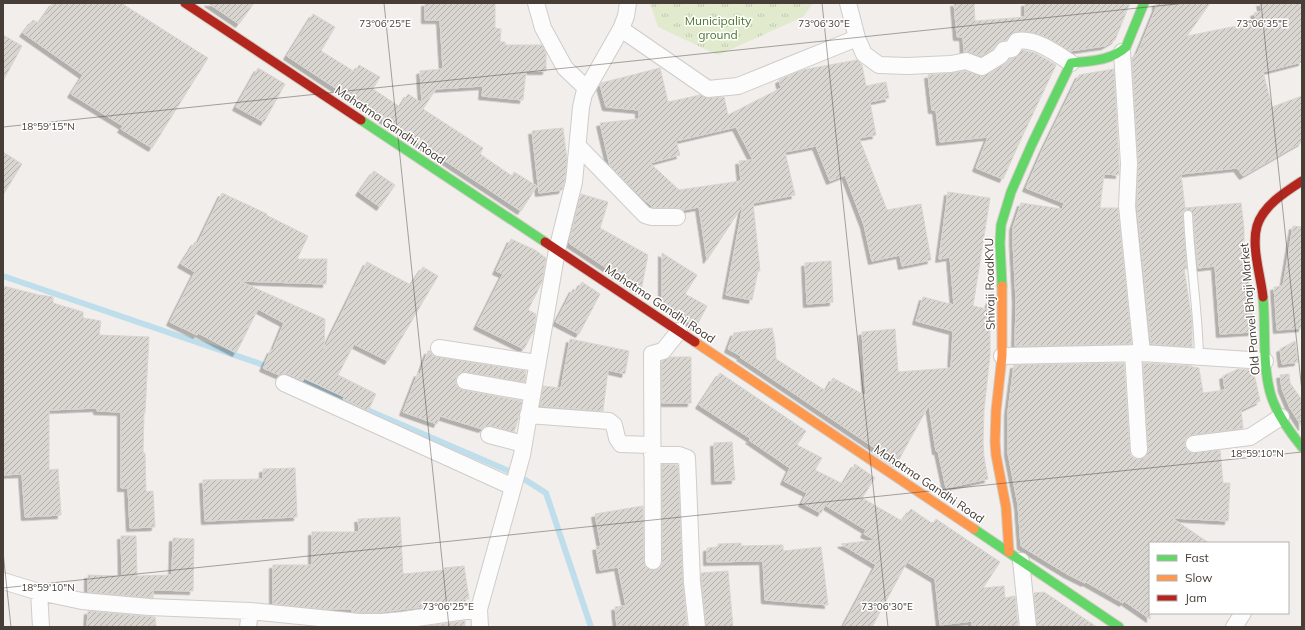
<svg xmlns="http://www.w3.org/2000/svg" width="1305" height="630" font-family="Mulish,sans-serif">
	<style>
		.grass { fill: url(#grass-tufts) }
		.lines { fill: none; stroke-linecap: round; stroke-linejoin: round }
		.stream { stroke: #bedeec; stroke-width: 6 }
		.building { fill: url(#building-hatch); stroke: #d9d5d1; fill-rule: evenodd; filter: url(#shadow) }
		.lane-casing { stroke: #cfccc9; stroke-width: 10 }
		.street-casing { stroke: #cfccc9; stroke-width: 18 }
		.fast-casing { stroke: #d0cac2; stroke-width: 11 }
		.slow-casing { stroke: #d0cac2; stroke-width: 11 }
		.jam-casing { stroke: #d0cac2; stroke-width: 11 }
		.lane { stroke: #fdfcfc; stroke-width: 8 }
		.street { stroke: #fdfcfc; stroke-width: 16 }
		.fast { stroke: #63d668; stroke-width: 9 }
		.slow { stroke: #ff974d; stroke-width: 9 }
		.jam { stroke: #b3261e; stroke-width: 9 }
		.ticks { fill: none; stroke: #473f37; stroke-width: 1; stroke-opacity: 0.45 }
		.labels { text-anchor: middle; stroke-width: 3; stroke-linejoin: round; paint-order: stroke }
		.park-label { font-size: 12px; fill: #4f762d; stroke: #fff }
		.street-label { font-size: 12px; fill: #473f37; stroke: #fff }
		.ticks-label { font-size: 10px; text-anchor: middle; fill: #473f37; stroke: #fff; stroke-width: 3; stroke-linejoin: round; paint-order: stroke }
	</style>
	<defs>
		<pattern id="grass-tufts" width="24" height="20" patternUnits="userSpaceOnUse"><rect width="24" height="20" fill="#e1eacd"/><path d="M3 7l-1-3M5 7V3M7 7l1-3M15 17l-1-3M17 17v-4M19 17l1-3" fill="none" stroke="#c2cab1"/></pattern>
		<pattern id="building-hatch" width="6" height="6" patternUnits="userSpaceOnUse"><rect width="6" height="6" fill="#d9d6d2"/><path d="M-1 1l2-2M0 6l6-6M5 7l2-2" fill="none" stroke="#b2afab"/></pattern>
		<filter id="shadow"><feDropShadow dx="-3.5" dy="3.5" stdDeviation="0" flood-color="#0004"/></filter>
	</defs>
	<rect width="100%" height="100%" fill="#f1eeeb"/>
	<path class="grass" d="M650,3H813L803,17L718,55L658,27Z"/>
	<g class="lines">
		<path class="stream" d="M3,276L258,363L516,474L546,493L591,627"/>
	</g>
	<path class="building" d="M53,3H121L208,58L152,148L121,129L123,126L71,94L83,75L23,33L33,20L39,23Z
		M208,3H254L239,24Z
		M425,3H495V28L501,29L500,42H505V45H542L546,52V71H526L523,100L482,96L483,86L436,89L423,109L483,148L480,154L512,176L514,172L537,186L521,211L287,56L313,14L335,27L321,51L355,72L359,65L380,77L373,89L400,107L408,94L422,103L420,71L443,69L440,20H425Z
		M954,3H974L975,21L1025,17V3H1130L1115,40L1105,46L1070,51L1041,35L1026,31L1017,32L1012,33L1006,40L999,42L993,49L981,56L969,52H964L963,37H957Z
		M1156,3H1210L1187,36L1257,22L1254,13L1262,11L1260,3H1302V62L1263,72L1272,107L1302,96V142L1243,176L1237,168L1181,174L1185,208L1241,203L1244,228V253L1252,305V332L1220,334L1215,266L1198,268L1193,214L1190,210L1185,211L1183,215L1187,269H1184L1192,321V347L1151,344L1137,206L1138,163L1132,59L1138,52L1156,8Z
		M3,35L22,46L3,81Z
		M1022,50L1035,53L1056,65L1021,139L1003,179L976,168L988,137L940,142L936,110H932L928,75L952,73L965,71L983,76L1005,64L1009,59L1017,57Z
		M857,60L862,65L866,86L886,82L889,98L870,102L876,135L859,138L887,210L921,204L931,260L902,266L900,255L872,261L864,225L845,175L830,181L816,146L785,152L795,195L753,203L760,271H758L752,300L726,295L743,205L707,260L699,207L683,210L677,208H654L640,196L610,166L600,123L639,119V110L606,107L600,85L601,83L660,68L668,102L700,95L708,98L724,97L728,115L781,88L779,80L802,70ZM736,127L753,160L739,161L741,181L679,190L650,163L680,155L676,141Z
		M258,68L285,84L264,122L236,107Z
		M1114,69L1119,164V175L1104,174L1100,208H1118L1132,344L1015,346L1016,300L1013,243V227L1021,203L1062,209L1064,203L1026,188L1043,149L1079,75Z
		M563,128L567,160L565,180L562,190L539,193L532,131Z
		M3,152L22,164L3,195Z
		M374,171L395,185L380,207L359,192Z
		M948,192L990,198L973,306L987,309L990,300V355L984,410L983,442L984,457L988,479L946,488L938,451H936L929,405L897,463L740,357H743L728,349L734,333L772,328L775,343L776,359L826,391L833,378L866,396L862,332L895,329L898,372L951,368L953,331L916,321L923,297L954,305L950,257L939,259Z
		M222,193L267,214L266,215L308,236L297,259H327L326,284L239,281L325,319L324,349L367,262L411,285L423,267L438,276L388,361L354,344L338,375L376,394L368,411L343,399L344,397L304,378L303,381L288,374H283L279,375L263,368L271,350H273L284,323L258,309L236,353L198,333L197,335L170,322L195,272L181,264L195,242L198,243Z
		M581,194L608,202L600,228L648,255L641,291L569,243Z
		M1293,226L1302,227V328L1277,330L1274,287L1283,286Z
		M511,239L535,250L546,258L542,282L528,310L536,314L534,330L524,349L477,326L503,274L496,271Z
		M662,253L697,275L685,294L707,306L696,327L662,304Z
		M831,261L833,302L807,304L805,263Z
		M582,282L600,294L579,334L556,322L573,289L577,291Z
		M3,286L39,295L53,297V303L83,312V318L101,321L99,335L149,337L145,413H144L143,453H145L146,492L153,491L155,527L130,528L128,488H121V412L97,411V408L49,410V470L58,469L61,515L25,517L22,474L3,475Z
		M570,339L629,351L625,374L608,370L603,411L540,406L543,386L561,388Z
		M1295,341L1298,362L1282,364L1280,349Z
		M428,351H430L433,356L438,357L526,371L525,382L466,372H461L458,375L456,379V385L459,388L463,390L522,401L519,416L514,432L491,426H486L482,429L440,416L437,424L403,412L418,373L420,374Z
		M671,357H691V403H662V361Z
		M1124,363L1130,451L1131,456L1135,459H1140L1144,458L1147,455L1148,450L1143,363L1192,366V367L1199,368L1203,393L1225,390L1223,376L1238,369L1250,370L1255,378L1260,401L1241,410L1243,428L1193,435L1189,436L1185,440V446L1187,450L1191,453L1220,450L1223,483H1230L1228,521L1172,518L1209,543H1150V619L1124,601L1123,603L1086,582L1085,583L1067,574L1021,546L1018,505L1008,453V412L1014,365Z
		M720,373L806,431L797,445L822,458L815,470L843,484L855,464L875,478L862,498L902,521L911,509L933,524L936,519L1000,562L983,588L1004,586L1005,598L1015,596L1018,627H972V621L940,625L935,579L907,562L872,627H843L876,565L841,544L876,540L864,534L866,530L825,505L821,513L802,503L807,493L784,481L790,468L749,440H753L699,405Z
		M1289,374L1290,383L1302,400V427L1290,408L1282,389L1280,375Z
		M732,442L735,480L715,481L714,443Z
		M662,464L678,465L683,582L687,627H617L615,607L626,606L618,567L600,570L596,547L601,546L595,514L643,506L644,561L645,566L649,569L653,570L658,569L661,565L662,561Z
		M295,468L297,517L205,521L203,480L263,479V469Z
		M400,517L403,574L445,570L444,568L464,566L469,599H463V602L382,612H352V609H322L273,604V565H312V532H359L358,519Z
		M121,536H136L137,576L172,575L173,538L194,539L193,591L153,590V598L88,592V575L122,576Z
		M741,543V546L783,545V551L821,547L828,605L765,600L763,561L707,562V548L718,547V544Z
		M728,571L733,627H706L701,573Z
		M1044,592L1097,627H1037L1034,593Z
		M88,611L155,617L156,627H87Z
		M465,621V627H421Z"/>
	<g class="lines">
		<defs>
			<path id="lane" d="M1188,215C1190,262 1198,309 1199,356"/>
			<path id="street" d="M536,3L543,28L565,68L587,89
				M848,3L857,38L864,54L879,65L907,66L951,64L966,61L982,67L1000,56L1004,50L1012,49L1017,41C1036,38 1056,53 1071,63
				M621,29L708,89L738,86L857,38
				M1122,52L1129,164L1127,206L1142,353
				M578,146L645,215L652,217H677
				M439,348L537,363
				M1133,353L1139,450
				M1002,356L1142,353L1265,361
				M465,381L532,393
				M284,383L513,487
				M528,415L609,421L614,425L617,438L621,444L652,445
				M489,435L524,444
				M1194,444L1250,437L1281,417
				M652,455H679L687,458L692,582L697,627
				M653,561L652,354L663,351L679,331
				M1021,561L1028,627
				M3,581L39,592L82,601L149,607L250,611L359,622H382L403,620L479,609
				M39,592L41,627
				M248,627L250,611
				M480,627L479,609L522,455L557,250L574,182L581,107L584,94L621,29L626,16L628,3
				M1234,627L1243,613"/>
			<path id="fast" d="M361,120L545,242
				M1002,286L1000,243L1001,225L1011,192L1032,144L1071,63C1090,61 1111,61 1126,47L1144,3
				M1263,297C1266,329 1262,361 1270,392C1275,412 1289,431 1302,447
				M974,529L1119,627"/>
			<path id="slow" d="M1002,286V356L996,411L995,442L996,455L1006,507L1009,552
				M695,342L974,529"/>
			<path id="jam" d="M185,3L361,120
				M545,242L695,342
				M1263,297C1261,277 1251,247 1257,226C1263,206 1285,192 1302,181"/>
		</defs>
		<use href="#lane" class="lane-casing"/>
		<use href="#street" class="street-casing"/>
		<use href="#fast" class="fast-casing"/>
		<use href="#slow" class="slow-casing"/>
		<use href="#jam" class="jam-casing"/>
		<use href="#lane" class="lane"/>
		<use href="#street" class="street"/>
		<use href="#fast" class="fast"/>
		<use href="#slow" class="slow"/>
		<use href="#jam" class="jam"/>
	</g>
	<path class="ticks" d="M384,3L449,627M822,3L888,627M1261,3L1302,392M3,127L1186,3M3,552L11,627M3,588L1302,452"/>
	<g class="labels">
		<g class="park-label">
			<text x="718" y="25">Municipality<tspan x="718" dy="14">ground</tspan></text>
		</g>
		<g class="street-label">
			<text transform="translate(390 125) rotate(34)" y="4">Mahatma Gandhi Road</text>
			<text transform="translate(990 284) rotate(-91)" y="4">Shivaji RoadKYU</text>
			<text transform="translate(660 304) rotate(34)" y="4">Mahatma Gandhi Road</text>
			<text transform="translate(1250 309) rotate(-95)" y="4">Old Panvel Bhaji Market</text>
			<text transform="translate(929 484) rotate(34)" y="4">Mahatma Gandhi Road</text>
		</g>
	</g>
	<g class="ticks-label">
		<text x="385" y="27">73°06'25"E</text>
		<text x="824" y="27">73°06'30"E</text>
		<text x="1262" y="27">73°06'35"E</text>
		<text x="48" y="130">18°59'15"N</text>
		<text x="1257" y="457">18°59'10"N</text>
		<text x="48" y="591">18°59'10"N</text>
		<text x="448" y="610">73°06'25"E</text>
		<text x="887" y="610">73°06'30"E</text>
	</g>
	<rect width="1305" height="630" fill="none" stroke="#473f37" stroke-width="8"/>
	<rect x="1149" y="542" width="140" height="72" fill="#ffffff" stroke="#b5b2af"/>
	<rect x="1157" y="555" width="20" height="6" fill="#63d668" stroke="#b5b2af"/>
	<text x="1185" y="562" font-size="12" fill="#473f37">Fast</text>
	<rect x="1157" y="575" width="20" height="6" fill="#ff974d" stroke="#b5b2af"/>
	<text x="1185" y="582" font-size="12" fill="#473f37">Slow</text>
	<rect x="1157" y="595" width="20" height="6" fill="#b3261e" stroke="#b5b2af"/>
	<text x="1185" y="602" font-size="12" fill="#473f37">Jam</text>
</svg>
